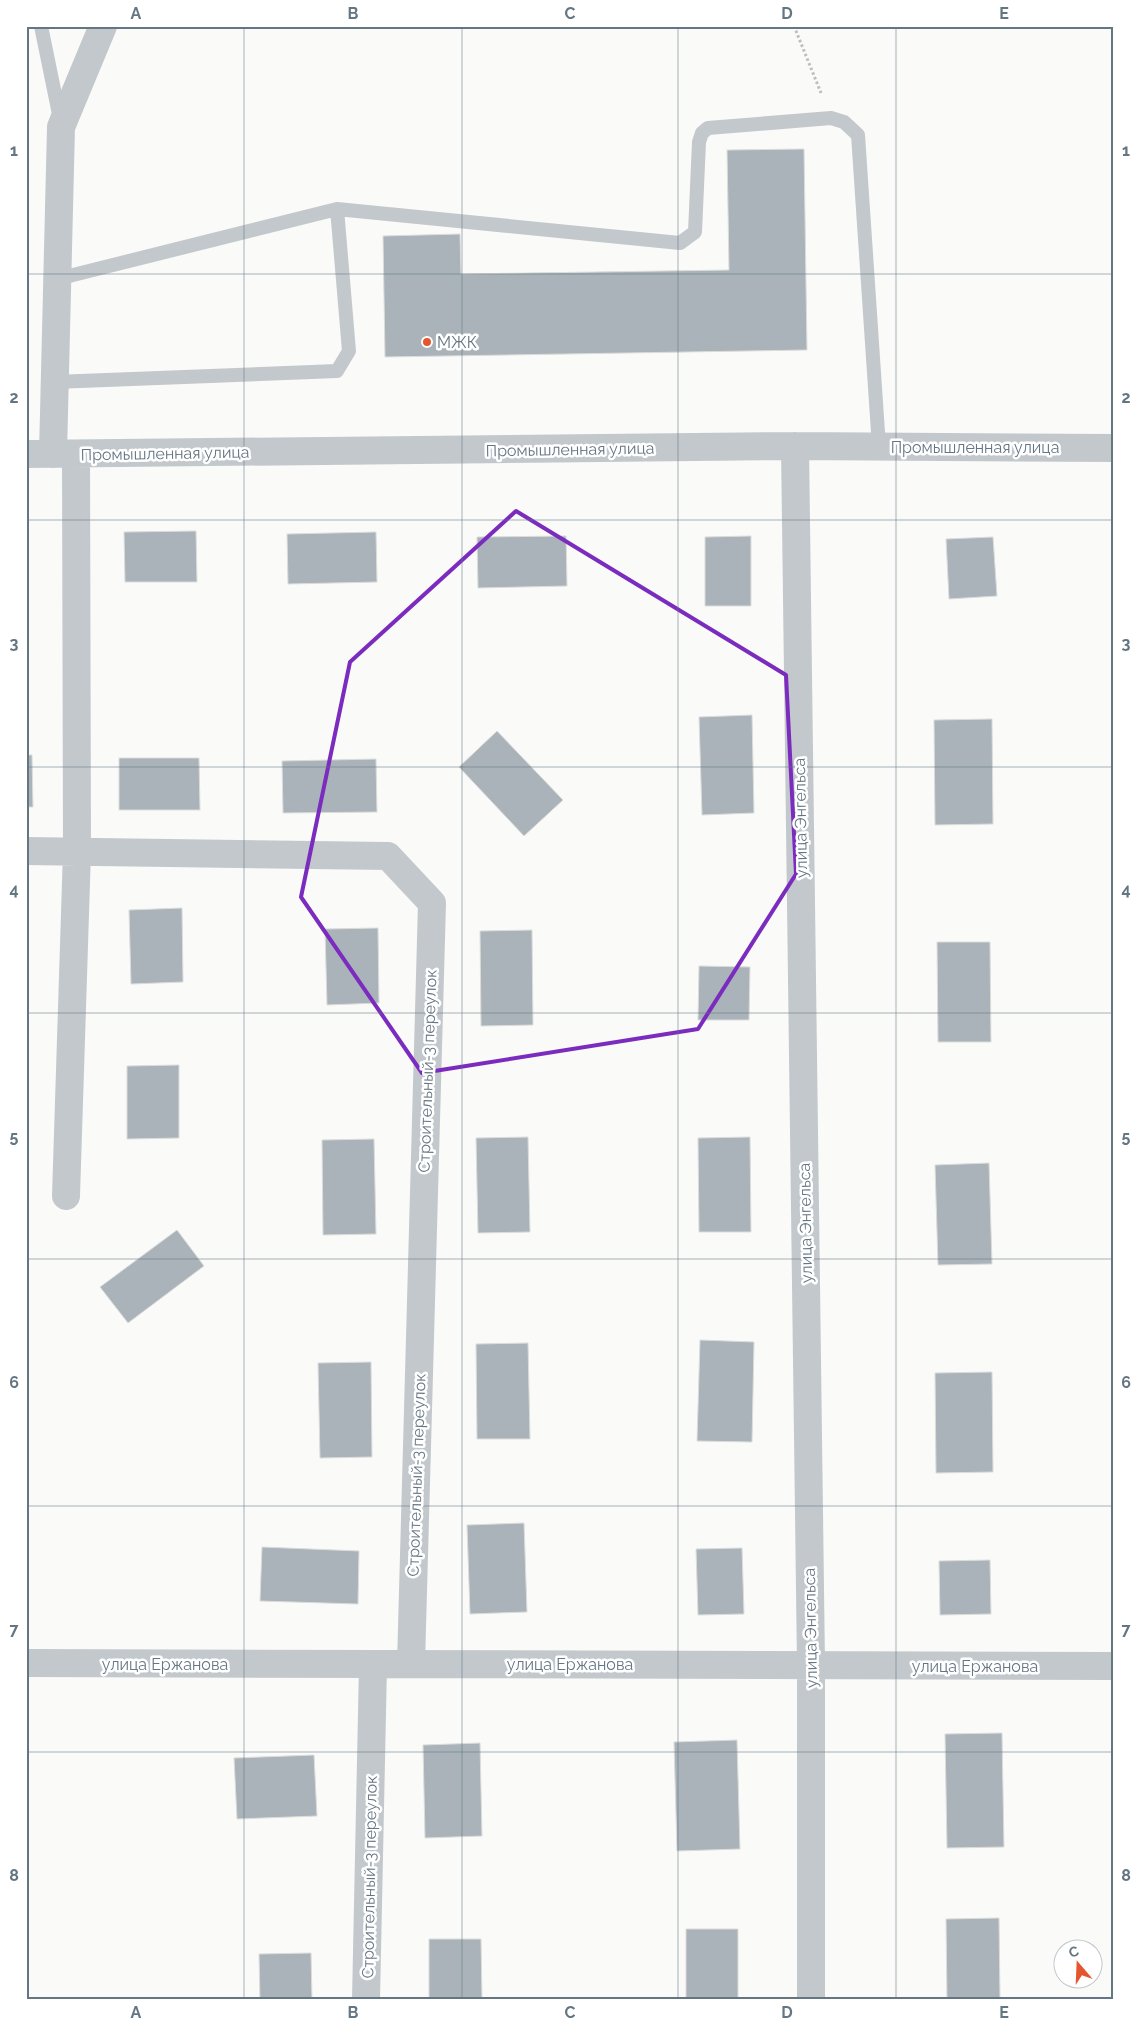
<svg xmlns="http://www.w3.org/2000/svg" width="1140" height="2026" font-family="Raleway,sans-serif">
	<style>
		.building { fill: #aab3b9; stroke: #dcdcda }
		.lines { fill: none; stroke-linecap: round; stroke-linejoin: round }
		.path { stroke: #bbbfc2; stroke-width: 3; stroke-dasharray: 2.5 2.5; stroke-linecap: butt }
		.lane { stroke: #c3c8cc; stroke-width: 14 }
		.street { stroke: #c3c8cc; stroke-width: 28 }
		.marked { fill: none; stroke: #7b2cbf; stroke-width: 4; stroke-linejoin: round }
		.grid { fill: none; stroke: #657683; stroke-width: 1; stroke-opacity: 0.55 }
		.poi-dot { fill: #e4572e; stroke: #fff; stroke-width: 2 }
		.labels { text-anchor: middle; stroke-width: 5; stroke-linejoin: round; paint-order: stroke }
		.poi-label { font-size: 16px; fill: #657683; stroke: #fff; text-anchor: start }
		.street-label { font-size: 16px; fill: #657683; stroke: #fff }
		.neatline { fill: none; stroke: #657683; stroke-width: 2 }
		.grid-label { font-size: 16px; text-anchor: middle; font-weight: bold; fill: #657683 }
	</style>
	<rect width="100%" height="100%" fill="#fafaf8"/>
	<path class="building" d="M804,149L807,350L385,357L383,236L460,234L461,274L729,270L727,150Z
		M196,531L197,582H125L124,532Z
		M376,532L377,582L288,584L287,534Z
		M566,536L567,586L478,588L477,537Z
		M751,536V606H705V537Z
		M993,537L997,596L949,599L946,539Z
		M752,715L754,813L702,815L699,717Z
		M992,719L993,824L935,825L934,720Z
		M497,731L563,800L524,836L459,767Z
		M26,755H32L33,807H26Z
		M119,758H199L200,810H119Z
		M376,759L377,812L283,813L282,761Z
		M182,908L183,982L131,984L129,910Z
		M378,928L379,1003L327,1005L325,929Z
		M532,930L533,1025L481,1026L480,931Z
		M937,942H990L991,1042H938Z
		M699,966L750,967L749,1020H698Z
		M179,1065V1138L127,1139V1066Z
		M528,1137L530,1232L478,1233L476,1138Z
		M750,1137L751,1232H699L698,1138Z
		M374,1139L376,1234L323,1235L322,1140Z
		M989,1163L992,1264L938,1265L935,1165Z
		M177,1230L204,1266L128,1323L100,1287Z
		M700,1340L754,1342L752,1442L697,1441Z
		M528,1343L530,1439H477L476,1344Z
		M371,1362L372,1457L320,1458L318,1363Z
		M992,1372L993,1472L936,1473L935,1373Z
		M524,1523L527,1612L470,1614L467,1525Z
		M262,1547L359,1551L358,1604L260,1601Z
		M742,1548L744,1614L698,1615L696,1549Z
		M990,1560L991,1614L940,1615L939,1561Z
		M1002,1733L1004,1847L947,1848L945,1734Z
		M737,1740L740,1849L677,1851L674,1742Z
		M480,1743L482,1836L425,1838L423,1745Z
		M314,1755L317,1816L237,1819L234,1758Z
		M999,1918L1000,2000H947L946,1919Z
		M686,1929H738V2000H686Z
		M429,1939H481L482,2000H429Z
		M311,1953L312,2000H260L259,1954Z"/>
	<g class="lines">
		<path class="path" d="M794,26L821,93"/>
		<path class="lane" d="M41,26L60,119
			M57,279L337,209L680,243L695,232L699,142L702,133L708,128L831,118L844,122L858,135L879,447
			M54,382L337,371L349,351L337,209"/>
		<path class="street" d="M795,446L811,1665V2000
			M26,454L795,446L1114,448
			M53,454L61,127L103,26
			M26,851L388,856L432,903L411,1664
			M66,1196L77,851L76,454
			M26,1663L1114,1666
			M366,2000L373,1665"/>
	</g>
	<path class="marked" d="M516,511L786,675L796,874L698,1029L422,1073L301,897L350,662Z"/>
	<path class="grid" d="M244,26V2000M462,26V2000M678,26V2000M896,26V2000M26,274H1114M26,520H1114M26,767H1114M26,1013H1114M26,1259H1114M26,1506H1114M26,1752H1114"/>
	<circle class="poi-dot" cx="427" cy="342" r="5"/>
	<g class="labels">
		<g class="poi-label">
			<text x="437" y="348">МЖК</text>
		</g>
		<g class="street-label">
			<text x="975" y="453">Промышленная улица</text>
			<text transform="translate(570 449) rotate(-1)" y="6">Промышленная улица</text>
			<text transform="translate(165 453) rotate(-1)" y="6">Промышленная улица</text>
			<text transform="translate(800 818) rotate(-91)" y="6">улица Энгельса</text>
			<text transform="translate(427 1071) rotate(-88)" y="6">Строительный-3 переулок</text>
			<text transform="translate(805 1223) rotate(-91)" y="6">улица Энгельса</text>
			<text transform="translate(416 1475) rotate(-88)" y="6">Строительный-3 переулок</text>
			<text transform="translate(810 1628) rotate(-91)" y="6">улица Энгельса</text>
			<text x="165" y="1670">улица Ержанова</text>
			<text x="570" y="1670">улица Ержанова</text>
			<text x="975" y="1672">улица Ержанова</text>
			<text transform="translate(369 1877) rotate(-89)" y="6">Строительный-3 переулок</text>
		</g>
	</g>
	<rect width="1140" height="2026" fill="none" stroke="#ffffff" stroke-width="55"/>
	<g transform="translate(1078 1964) rotate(341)"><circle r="24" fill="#ffffff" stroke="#c1c8cd"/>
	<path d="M0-4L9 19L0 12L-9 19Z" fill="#e4572e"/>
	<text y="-8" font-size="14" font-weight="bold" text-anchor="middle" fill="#657683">С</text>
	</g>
	<rect x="28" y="28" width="1084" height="1970" class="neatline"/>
	<g class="grid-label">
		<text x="136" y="19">A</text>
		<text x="353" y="19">B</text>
		<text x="570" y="19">C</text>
		<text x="787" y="19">D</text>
		<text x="1004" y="19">E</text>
		<text x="14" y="156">1</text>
		<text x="1126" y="156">1</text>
		<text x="14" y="403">2</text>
		<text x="1126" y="403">2</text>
		<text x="14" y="649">3</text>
		<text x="1126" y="649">3</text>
		<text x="14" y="895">4</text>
		<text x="1126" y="895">4</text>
		<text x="14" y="1142">5</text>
		<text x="1126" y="1142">5</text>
		<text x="14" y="1388">6</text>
		<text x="1126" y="1388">6</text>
		<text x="14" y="1635">7</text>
		<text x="1126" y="1635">7</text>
		<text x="14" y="1881">8</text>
		<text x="1126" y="1881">8</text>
		<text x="136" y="2018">A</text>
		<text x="353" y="2018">B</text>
		<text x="570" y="2018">C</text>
		<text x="787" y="2018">D</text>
		<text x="1004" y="2018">E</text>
	</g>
</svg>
